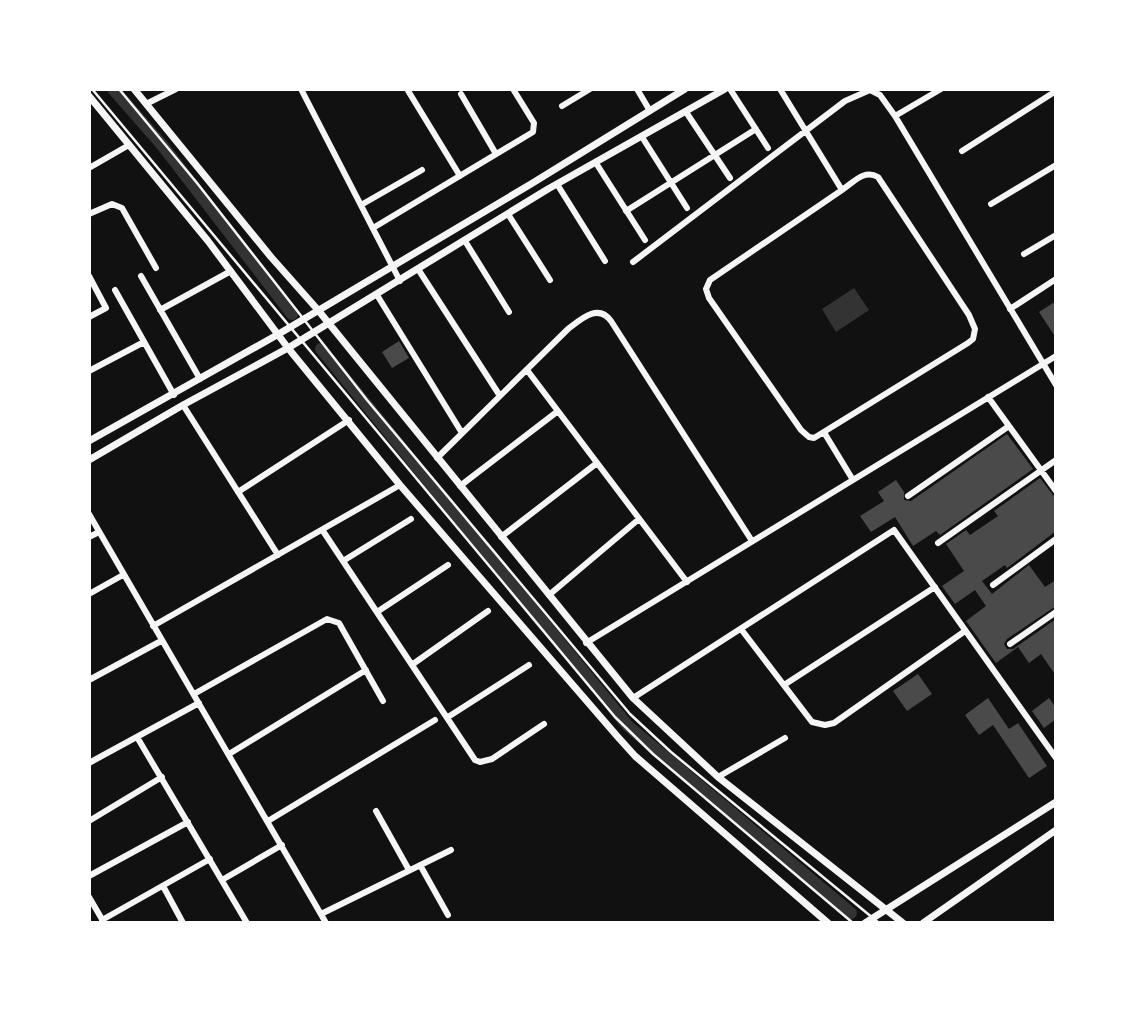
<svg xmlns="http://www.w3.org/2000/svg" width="1145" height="1012" font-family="'Alegreya Sans',sans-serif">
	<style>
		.water { fill: #333 }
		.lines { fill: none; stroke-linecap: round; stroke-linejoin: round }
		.canal { stroke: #333; stroke-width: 12 }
		.building { fill: #4a4a4a }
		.service { stroke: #f5f5f5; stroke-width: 2.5 }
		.minor { stroke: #f5f5f5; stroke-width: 6 }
		.tertiary { stroke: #f5f5f5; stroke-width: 7 }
	</style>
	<rect width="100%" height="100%" fill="#111"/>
	<path class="water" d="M854,288L869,310L836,332L822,309Z"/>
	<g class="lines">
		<path class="canal" d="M113,89L162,145L292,314
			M321,349L628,726L851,913"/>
	</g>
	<path class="building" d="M1056,301V338L1039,312Z
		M399,341L409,358L392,368L382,352Z
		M1007,434L1033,469L940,535L936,531L913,546L895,517L871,532L860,516L884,501L878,492L896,480L904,492V500L911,501Z
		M1040,478L1056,499V531L1007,568L1005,565L982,581L992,594L1029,565L1045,587L1056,580V606L1007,639L1004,644L1007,649H1013L1056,619V676L1041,654L1029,663L1018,647L996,663L966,621L986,606L975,590L955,604L942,586L964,571L946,544L966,530L970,535L998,516L994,511Z
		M918,674L932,694L907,711L893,691Z
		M988,698L1009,729L1018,723L1047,766L1029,778L993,725L979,735L965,715Z
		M1049,698L1056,708V719L1044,728L1032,711Z"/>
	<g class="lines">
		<path class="service" d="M92,89L615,717L653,754L853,923
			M119,89L197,183L367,400L630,714L671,752L879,923"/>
		<path class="minor" d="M301,89L400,281
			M407,89L460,176
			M637,89L650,111
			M730,89L768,148
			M780,89L842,190L710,280L706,289L709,298L801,430L809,437L814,438L968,343L973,339L975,329L969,315L878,177C864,169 854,182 842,190
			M461,94L496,154
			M146,104L176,89
			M562,106L590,89
			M686,112L730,178
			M895,116L941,89
			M642,137L687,208
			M962,151L1056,91
			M596,163L645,240
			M89,168L129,145
			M557,184L605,261
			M991,204L1056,165
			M361,205L422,170
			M626,211L756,129
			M89,214L112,204L122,208L156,268
			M508,214L550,280
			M373,228L533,132L534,123L513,89
			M465,241L509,312
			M1024,254L1056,235
			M633,262L845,101L870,90L880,95L895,116L1056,385
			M418,269L500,396
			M89,276L106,308L89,317
			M141,276L200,379
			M115,290L174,395
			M377,295L462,433
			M1010,309L1056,279
			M160,310L231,271
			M527,370L687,582
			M89,371L144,342
			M988,397L1056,491
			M183,405L278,555
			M825,434L853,480
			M437,458L568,329C581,319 598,303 611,321L752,541
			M460,486L558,411
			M238,492L349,420
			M908,496L1009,426
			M89,514L326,923
			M323,531L475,760L480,762L492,759L544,724
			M89,537L99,532
			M501,537L597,463
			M938,543L1056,460
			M343,561L411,519
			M993,585L1056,539
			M89,594L123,575
			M549,595L639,519
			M377,612L448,565
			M153,626L400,485
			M741,629L812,722L825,725L834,723L965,631
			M586,643L1056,356
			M1010,644L1056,612
			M413,664L488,611
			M89,680L161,641
			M784,685L935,587
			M194,694L327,619L339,623L383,701
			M633,698L894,530L1056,758
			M448,717L529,665
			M137,737L247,923
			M229,754L366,670
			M89,763L199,703
			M718,777L785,738
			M376,811L409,870
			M89,821L162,777
			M268,821L435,720
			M420,865L448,915
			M89,876L188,822
			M222,880L282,845
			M163,886L183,923
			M89,897L103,921
			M321,914L451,850
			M102,920L210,859"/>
		<path class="tertiary" d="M134,89L271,257L318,310L633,698L718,777L903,923
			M89,96L208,241L288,348L400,485L617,736L635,756L828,923
			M89,441L277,335L531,184L685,89
			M89,460L183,405L288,348L548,189L725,89
			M865,923L1056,802
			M923,923L1056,830"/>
	</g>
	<rect width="1145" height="1012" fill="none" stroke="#ffffff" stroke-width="182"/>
</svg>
